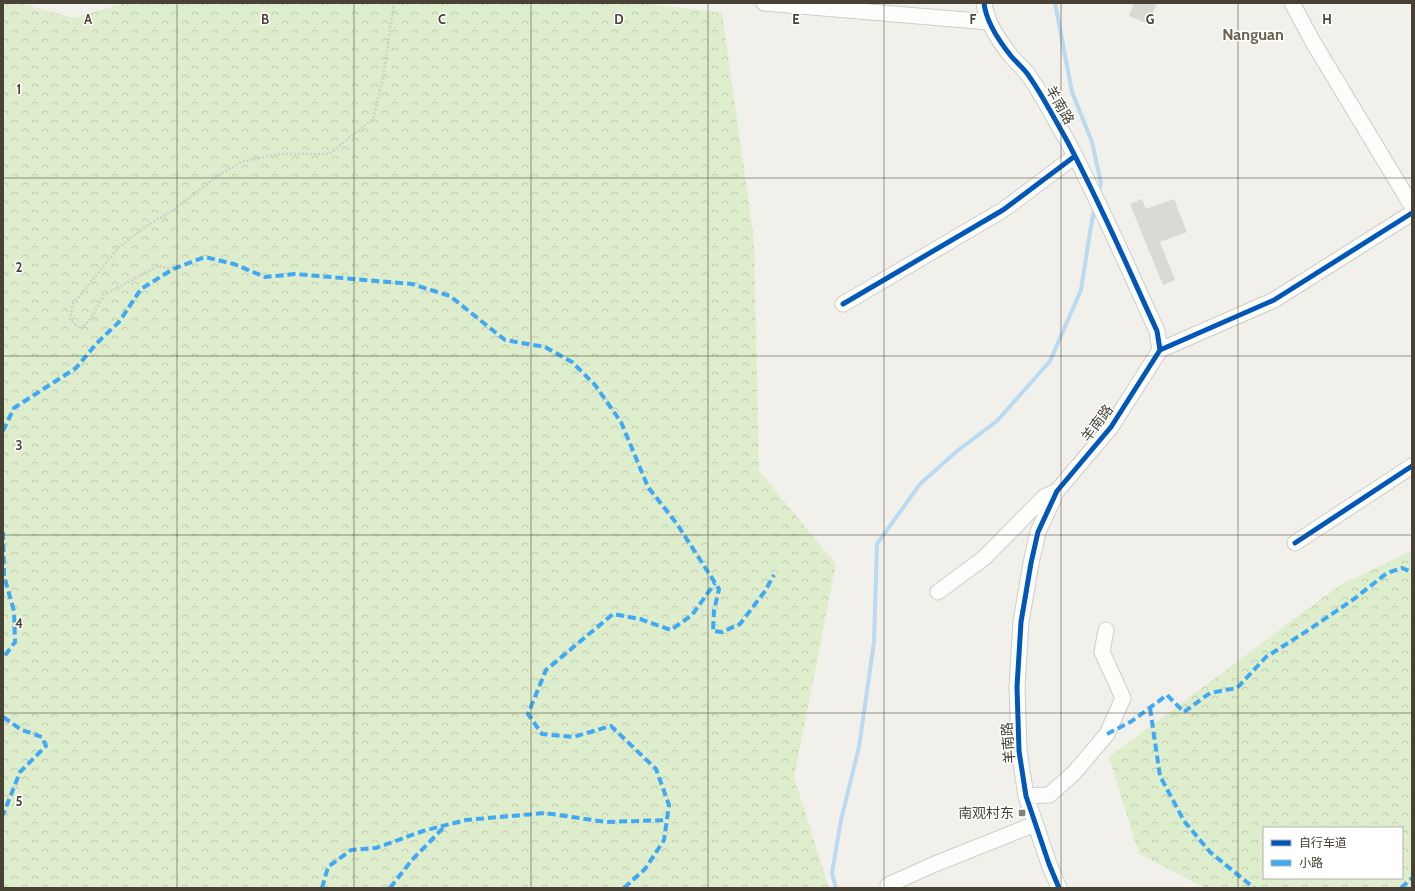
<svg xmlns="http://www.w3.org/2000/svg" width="1415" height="891" font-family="Cabin,'Noto Sans SC',sans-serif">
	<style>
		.forest { fill: url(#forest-crowns); fill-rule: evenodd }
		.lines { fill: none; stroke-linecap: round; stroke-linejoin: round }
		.stream { stroke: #badaf0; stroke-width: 4 }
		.building { fill: #dbd9d3 }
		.minor-casing { stroke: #cfcdc8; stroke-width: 17 }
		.path { stroke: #d2cfcb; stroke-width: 2.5; stroke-dasharray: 2 2; stroke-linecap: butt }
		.minor { stroke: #fdfdfc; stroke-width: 15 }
		.quiet { stroke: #3fa9f5; stroke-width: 4; stroke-dasharray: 8 4; stroke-linecap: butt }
		.cycleway-casing { stroke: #fff; stroke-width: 8 }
		.cycleway { stroke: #0057b8; stroke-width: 5 }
		.grid { fill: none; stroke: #484236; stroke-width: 1; stroke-opacity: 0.55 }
		.poi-dot { fill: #837f75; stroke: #fff; stroke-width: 1.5 }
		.labels { text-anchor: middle; stroke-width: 3; stroke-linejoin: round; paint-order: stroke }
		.street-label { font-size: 14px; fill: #484236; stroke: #fff }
		.poi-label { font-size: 14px; fill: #484236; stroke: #fff; text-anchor: end }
		.quarter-label { font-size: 16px; font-weight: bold; fill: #6b604d; stroke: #fff }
		.grid-label { font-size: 13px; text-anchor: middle; font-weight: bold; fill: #484236; stroke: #fff; stroke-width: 3; stroke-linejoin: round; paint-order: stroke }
	</style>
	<defs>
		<pattern id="forest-crowns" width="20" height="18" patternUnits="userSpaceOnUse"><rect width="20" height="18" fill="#deedcb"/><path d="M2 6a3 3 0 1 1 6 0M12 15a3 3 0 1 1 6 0" fill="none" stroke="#c0ccaf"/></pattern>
	</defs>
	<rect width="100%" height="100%" fill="#f1f0eb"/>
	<path class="forest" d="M3,3H20L74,18L126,3H643L722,13L754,240L759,471L836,564L794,777L829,888H3Z
		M1412,551V888H1206L1139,854L1109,757L1340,585ZM1264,828H1402V878H1264Z"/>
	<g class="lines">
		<path class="stream" d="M1055,3L1072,92L1092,142L1101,183L1098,194
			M836,888L832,873L841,820L859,747L874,642L877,544L920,484L957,451L997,421L1050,361L1081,290L1091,226L1095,206"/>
	</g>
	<path class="building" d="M1134,3H1157L1148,24L1129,16Z
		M1142,199L1146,209L1174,199L1187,232L1160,242L1175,280L1163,285L1130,204Z"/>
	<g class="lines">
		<defs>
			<path id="minor" d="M764,3L989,22
				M984,3C986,22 999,41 1011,56C1016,62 1021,66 1026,72C1041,92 1052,115 1065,137C1099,200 1127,266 1157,331L1160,350L1111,427L1057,491L1038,532L1031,563L1021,622L1017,687L1019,751L1026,796L1049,864L1059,888
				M1292,3L1313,42L1412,206
				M843,304L1003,210L1075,156
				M1160,350L1274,300L1412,213
				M1295,543L1412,466
				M938,592L984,558L1044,497L1057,491
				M1026,796L1049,795L1074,773L1107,734L1123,698L1102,652L1106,630
				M888,885L935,864L1035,824"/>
		</defs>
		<use href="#minor" class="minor-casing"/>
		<path class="path" d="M173,269L158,266L104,295L90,320L80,329L70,319L73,304L119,247L145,227L170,212L193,195L213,179L241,162L279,154H329L373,119L383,78L394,3"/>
		<use href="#minor" class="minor"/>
		<path class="quiet" d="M3,431L14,408L76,368L97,343L119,322L141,289L173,269L205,257L234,264L265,277L295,274L412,284L450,296L505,340L545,347L572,362L595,385L621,422L648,487L677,524L719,589L714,611L713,631L722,632L740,624L765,591L774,575
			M3,532L4,576L14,611L15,642L3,658
			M1150,708L1160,776L1184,821L1210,852L1254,888
			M3,717L22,730L42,737L46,746L20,772L3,815
			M1107,734L1132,721L1167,695L1184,712L1210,693L1237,688L1266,657L1310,629L1354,599L1387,573L1402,568L1412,572
			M322,888L328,867L351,850L376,848L423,831L466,820L545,813L606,822L667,820
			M390,888L412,860L444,827
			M624,888L645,869L664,840L669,805L656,769L611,726L573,737L542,734L528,714L546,670L613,614L640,619L671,630L692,615L715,583
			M1401,888L1412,878"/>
		<defs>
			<path id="cycleway" d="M984,3C986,22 999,41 1011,56C1016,62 1021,66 1026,72C1041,92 1052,115 1065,137C1099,200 1127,266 1157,331L1160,350L1111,427L1057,491L1038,532L1031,563L1021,622L1017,687L1019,751L1026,796L1049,864L1059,888
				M843,304L1003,210L1075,156
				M1160,350L1274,300L1412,213
				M1295,543L1412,466"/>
		</defs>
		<use href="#cycleway" class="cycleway-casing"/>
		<use href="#cycleway" class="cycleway"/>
	</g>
	<path class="grid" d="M177,3V888M354,3V888M531,3V888M708,3V888M884,3V888M1061,3V888M1238,3V888M3,178H1412M3,356H1412M3,535H1412M3,713H1412"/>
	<rect class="poi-dot" x="1018" y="809" width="8" height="8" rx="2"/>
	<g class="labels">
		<g class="street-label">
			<text transform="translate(1060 105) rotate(60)" y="5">羊南路</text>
			<text transform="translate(1097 423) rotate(-53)" y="5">羊南路</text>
			<text transform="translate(1008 743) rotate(-94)" y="5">羊南路</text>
		</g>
		<g class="poi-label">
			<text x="1014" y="818">南观村东</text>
		</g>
		<g class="quarter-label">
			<text x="1253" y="40">Nanguan</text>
		</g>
	</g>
	<g class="grid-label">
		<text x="88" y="24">A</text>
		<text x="265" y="24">B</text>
		<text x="442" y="24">C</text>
		<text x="619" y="24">D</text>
		<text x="796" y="24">E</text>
		<text x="973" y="24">F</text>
		<text x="1150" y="24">G</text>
		<text x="1327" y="24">H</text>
		<text x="19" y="94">1</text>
		<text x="19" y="272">2</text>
		<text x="19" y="450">3</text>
		<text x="19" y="628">4</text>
		<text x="19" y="806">5</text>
	</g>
	<rect width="1415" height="891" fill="none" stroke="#484236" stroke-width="8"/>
	<rect x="1263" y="827" width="140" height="52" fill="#ffffff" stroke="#b6b3af"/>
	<rect x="1271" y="840" width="20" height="6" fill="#0057b8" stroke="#b6b3af"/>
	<text x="1299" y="847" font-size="12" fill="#484236">自行车道</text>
	<rect x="1271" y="860" width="20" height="6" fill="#3fa9f5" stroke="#b6b3af"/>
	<text x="1299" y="867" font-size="12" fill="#484236">小路</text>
</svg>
